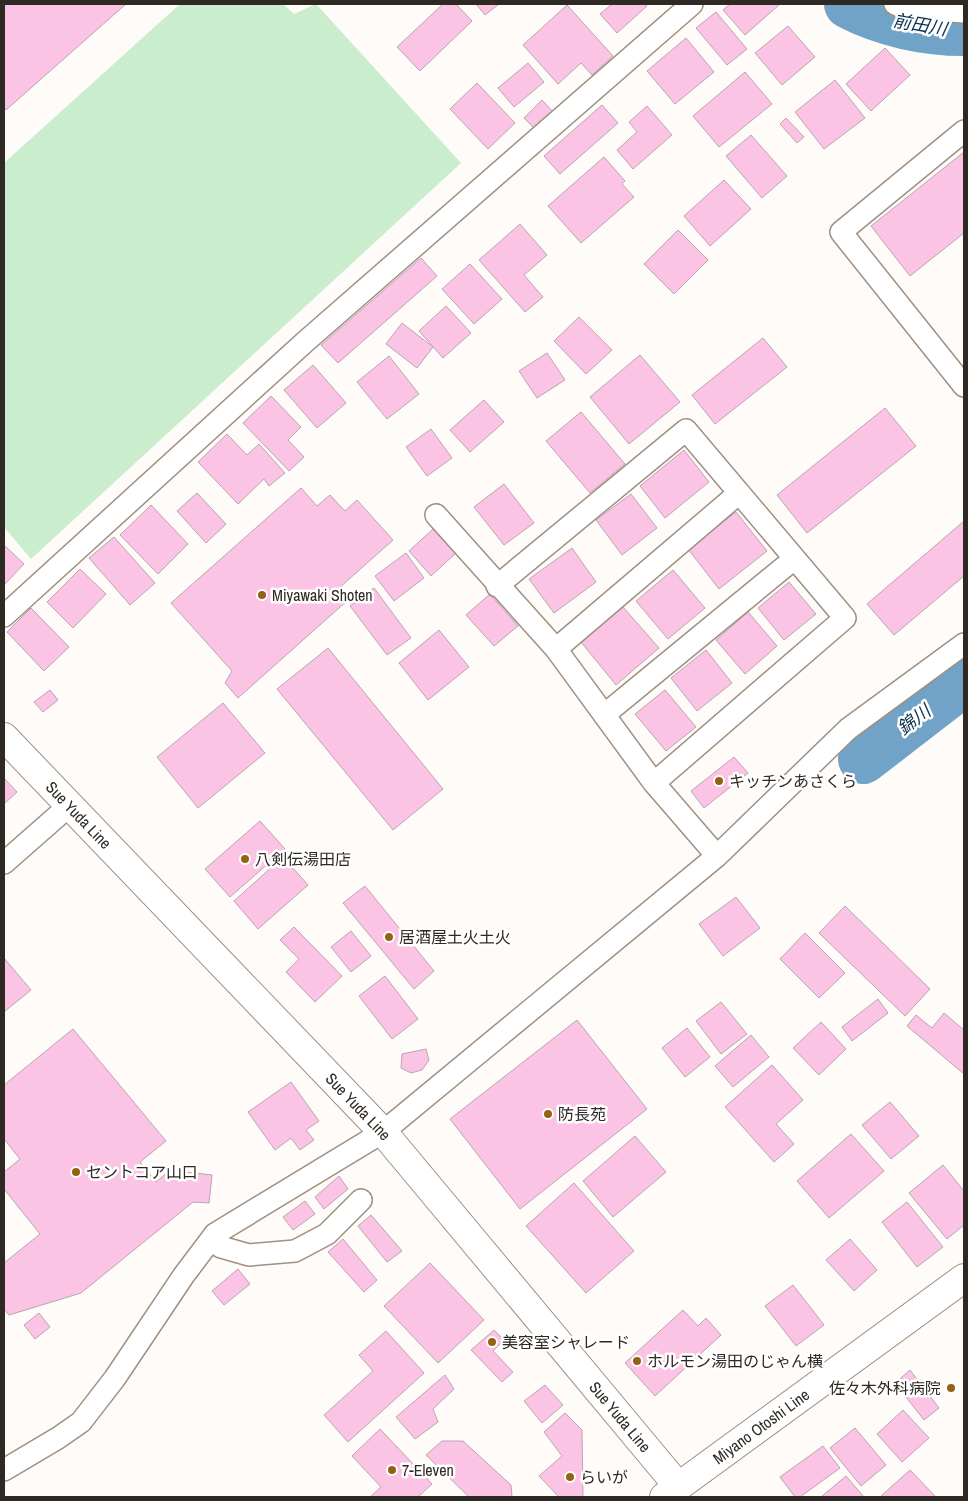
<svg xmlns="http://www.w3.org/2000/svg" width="968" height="1501" font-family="'Archivo Narrow','Noto Sans JP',sans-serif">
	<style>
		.green { fill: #c9edcd }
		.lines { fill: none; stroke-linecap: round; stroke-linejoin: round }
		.river { stroke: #71a2c7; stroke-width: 50 }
		.building { fill: #fcc4e4; stroke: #b9a5b0 }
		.minor-casing { stroke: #9f9082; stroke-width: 24 }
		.secondary-casing { stroke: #9f9082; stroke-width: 30 }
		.minor { stroke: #fff; stroke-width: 21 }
		.secondary { stroke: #fff; stroke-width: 28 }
		.poi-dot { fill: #966117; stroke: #fff; stroke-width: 2 }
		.labels { text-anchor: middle; stroke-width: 5; stroke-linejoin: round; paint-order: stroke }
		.poi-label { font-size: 16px; fill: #2f2923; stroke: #fff; text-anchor: start }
		.street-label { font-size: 16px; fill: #2f2923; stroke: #fff }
		.water-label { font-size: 18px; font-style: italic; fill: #0c334d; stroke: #fff }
	</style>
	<rect width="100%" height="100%" fill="#fefbf8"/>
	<path class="green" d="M180,4H283L294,14L316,4L461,163L31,559L4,527V163Z"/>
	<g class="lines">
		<path class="river" d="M849,4C883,22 926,31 964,31
			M863,759L964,681"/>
	</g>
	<path class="building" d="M4,4H126L6,110L4,107Z
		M443,4H456L472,21L420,71L397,47Z
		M476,4H499L485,15Z
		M612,4H645L647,6L617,33L600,14Z
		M730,4H780L745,35L723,10Z
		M567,5L613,56L592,75L581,63L558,84L523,45Z
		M716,12L747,49L727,65L696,28Z
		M788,26L815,57L782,85L755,53Z
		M686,38L714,72L675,104L647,71Z
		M885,48L910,75L871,111L846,84Z
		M528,63L544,82L514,107L498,88Z
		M745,72L772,104L719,147L693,116Z
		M835,80L865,118L824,149L795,112Z
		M477,83L515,123L488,149L450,109Z
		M542,100L555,114L537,131L524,118Z
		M602,105L618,123L560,174L544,156Z
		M647,106L672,135L633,169L617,150L637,132L629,122Z
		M786,118L804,137L797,143L780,124Z
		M751,135L787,176L762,198L726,156Z
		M964,152V233L910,276L871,226Z
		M604,157L625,181L622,184L634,197L581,243L548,206Z
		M724,180L751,209L710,246L684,216Z
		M520,224L547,255L524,275L543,297L525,312L479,260Z
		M678,230L708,260L674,294L644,264Z
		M421,258L437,276L338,363L321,345Z
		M470,264L502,299L474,324L442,289Z
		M446,306L471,333L443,358L419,331Z
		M579,317L612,350L586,374L554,341Z
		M402,323L433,347L417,368L386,344Z
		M763,338L787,367L715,424L692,395Z
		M547,353L565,380L537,398L519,371Z
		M640,355L680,402L629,444L590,397Z
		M389,356L419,394L387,419L357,382Z
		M313,365L346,403L317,428L284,390Z
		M271,396L301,427L288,440L304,457L289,471L243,423Z
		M484,400L504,422L470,452L450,430Z
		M885,408L916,446L807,533L777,495Z
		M581,412L625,464L590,493L546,441Z
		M431,429L452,458L427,476L406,447Z
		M227,434L247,455L259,444L285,473L269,486L264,479L238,504L198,462Z
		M684,450L709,482L665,518L640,486Z
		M504,484L534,523L504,545L474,507Z
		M301,488L317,506L330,495L345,511L357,500L393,540L338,589L348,600L238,698L225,683L232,671L171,603Z
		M197,493L226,524L206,543L177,511Z
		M631,494L657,528L622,555L596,520Z
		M151,505L188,544L158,574L120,535Z
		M736,512L767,551L719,589L688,549Z
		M964,521V576L894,635L867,604Z
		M433,529L456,553L431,576L409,551Z
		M114,537L155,583L130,605L89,558Z
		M4,545L24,564L4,585Z
		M572,548L596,582L554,613L529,579Z
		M406,553L424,578L394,601L375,576Z
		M80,569L106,594L73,628L47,602Z
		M673,570L705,608L668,639L636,601Z
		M789,582L816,614L784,640L758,608Z
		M374,588L411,638L387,655L350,606Z
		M490,594L518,626L494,646L466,615Z
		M623,607L659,648L616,685L581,642Z
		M31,608L69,647L44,671L7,632Z
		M748,612L777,646L745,674L716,640Z
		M439,630L469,667L428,700L399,663Z
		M328,648L443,789L393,830L277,689Z
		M706,650L732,683L697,711L671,678Z
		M50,690L58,700L43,712L34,702Z
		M665,690L696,727L666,751L635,714Z
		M223,703L265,753L198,808L157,757Z
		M734,757L748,773L704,808L691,791Z
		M4,778L17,792L4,804Z
		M260,821L285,849L230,897L205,869Z
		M283,857L308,885L258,929L234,901Z
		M365,886L434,971L414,989L343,903Z
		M736,897L760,928L723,956L699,924Z
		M845,906L930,989L905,1016L819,933Z
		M294,927L342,976L315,1002L286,972L299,959L280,940Z
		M351,931L371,956L351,972L331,947Z
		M805,933L845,973L819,998L780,959Z
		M4,958L31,990L4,1012Z
		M385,976L418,1019L392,1039L359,996Z
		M878,999L888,1013L852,1041L842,1027Z
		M721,1002L747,1034L721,1054L696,1021Z
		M944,1013L964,1030V1074L907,1026L916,1015L932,1028Z
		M577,1020L647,1109L520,1209L450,1119Z
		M821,1022L846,1049L819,1075L793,1048Z
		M687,1028L710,1057L685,1077L662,1048Z
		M73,1029L166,1141L140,1162L156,1182L175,1166L186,1172L212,1175L209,1203L193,1202L81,1293L9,1315L4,1309V1263L40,1234L4,1189V1172L20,1159L4,1139V1085Z
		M751,1035L769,1057L733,1087L715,1066Z
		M426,1049L429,1060L422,1070L411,1073L401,1068L402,1054Z
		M772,1065L803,1100L776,1124L794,1144L774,1162L725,1107Z
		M291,1082L319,1121L306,1130L314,1140L300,1150L291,1138L275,1150L248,1112Z
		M890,1102L919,1136L891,1159L862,1125Z
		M851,1134L884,1171L829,1218L797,1181Z
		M635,1136L666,1172L613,1217L583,1181Z
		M943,1165L964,1191V1225L947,1239L909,1193Z
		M339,1176L348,1189L324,1209L315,1197Z
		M574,1183L634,1251L586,1293L526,1226Z
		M305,1201L315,1214L293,1230L283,1217Z
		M907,1202L943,1247L917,1267L882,1222Z
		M371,1215L402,1251L387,1262L358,1226Z
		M343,1239L377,1280L364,1292L328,1252Z
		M850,1239L877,1270L854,1291L826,1260Z
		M430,1263L484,1320L438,1363L384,1306Z
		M238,1269L250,1284L224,1305L212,1291Z
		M793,1285L824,1325L796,1346L765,1306Z
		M683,1310L698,1326L706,1318L721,1335L655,1396L625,1363Z
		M39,1313L50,1327L35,1339L24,1325Z
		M494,1330L504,1340L493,1351L513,1372L502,1382L471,1350Z
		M386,1331L424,1373L348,1442L324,1415L373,1371L359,1355Z
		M910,1370L939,1408L924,1420L895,1383Z
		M445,1375L454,1389L433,1409L438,1422L415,1439L396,1417Z
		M545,1385L563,1405L542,1423L524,1401Z
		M903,1410L929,1438L902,1462L877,1434Z
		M565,1413L582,1430L583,1497H559L539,1476L562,1456L544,1432Z
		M855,1428L886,1465L861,1486L830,1448Z
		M380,1429L432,1484L418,1497H370L381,1487L352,1456Z
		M442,1441H463L511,1485L512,1497H469L426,1455Z
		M823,1446L840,1468L800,1497H795L780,1477Z
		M910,1470L936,1497H880Z
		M846,1476L864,1497H821Z"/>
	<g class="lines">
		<defs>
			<path id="minor" d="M895,4L904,8L964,12
				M964,131L841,232L964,386
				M436,515L556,649L654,783L717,856
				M497,586L686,430L845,618L654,783
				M4,616L306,341L692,4
				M556,649L739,493
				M604,715L794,559
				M4,863L70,805
				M215,1234L221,1247L249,1255L295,1251L327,1234L361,1200
				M4,1470L58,1438L81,1422L115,1378L184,1275L215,1234L383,1132L717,856L848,729L964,644"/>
			<g id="secondary">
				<path id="s1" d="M4,737L383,1132L678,1486"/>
				<path id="s2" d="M664,1497L964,1278"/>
			</g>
		</defs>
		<use href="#minor" class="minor-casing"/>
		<use href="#secondary" class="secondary-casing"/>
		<use href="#minor" class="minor"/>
		<use href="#secondary" class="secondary"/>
	</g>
	<g class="poi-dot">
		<circle cx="262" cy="595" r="5"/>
		<circle cx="719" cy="781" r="5"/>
		<circle cx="245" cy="859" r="5"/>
		<circle cx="389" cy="937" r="5"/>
		<circle cx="548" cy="1114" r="5"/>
		<circle cx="76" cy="1172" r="5"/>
		<circle cx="492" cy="1342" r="5"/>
		<circle cx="637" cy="1361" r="5"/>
		<circle cx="951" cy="1388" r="5"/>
		<circle cx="392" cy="1470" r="5"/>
		<circle cx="570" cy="1477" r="5"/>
	</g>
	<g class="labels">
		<g class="poi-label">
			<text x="272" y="601">Miyawaki Shoten</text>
			<text x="729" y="787">キッチンあさくら</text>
			<text x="255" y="865">八剣伝湯田店</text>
			<text x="399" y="943">居酒屋土火土火</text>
			<text x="558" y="1120">防長苑</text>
			<text x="86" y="1178">セントコア山口</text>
			<text x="502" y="1348">美容室シャレード</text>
			<text x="647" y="1367">ホルモン湯田のじゃん横</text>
			<text x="941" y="1394" text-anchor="end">佐々木外科病院</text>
			<text x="402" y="1476">7-Eleven</text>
			<text x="580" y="1483">らいが</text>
		</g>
		<g class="street-label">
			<text dy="6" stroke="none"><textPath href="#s1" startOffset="108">Sue Yuda Line</textPath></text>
			<text dy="6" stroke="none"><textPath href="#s1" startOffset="512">Sue Yuda Line</textPath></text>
			<text dy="6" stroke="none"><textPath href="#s1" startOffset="918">Sue Yuda Line</textPath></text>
			<text dy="6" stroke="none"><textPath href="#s2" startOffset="120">Miyano Otoshi Line</textPath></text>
		</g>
		<g class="water-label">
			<text transform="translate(920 25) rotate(10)" y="6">前田川</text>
			<text transform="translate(914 720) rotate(-38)" y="6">錦川</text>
		</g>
	</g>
	<rect width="968" height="1501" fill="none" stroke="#2f2923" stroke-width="10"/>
</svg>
